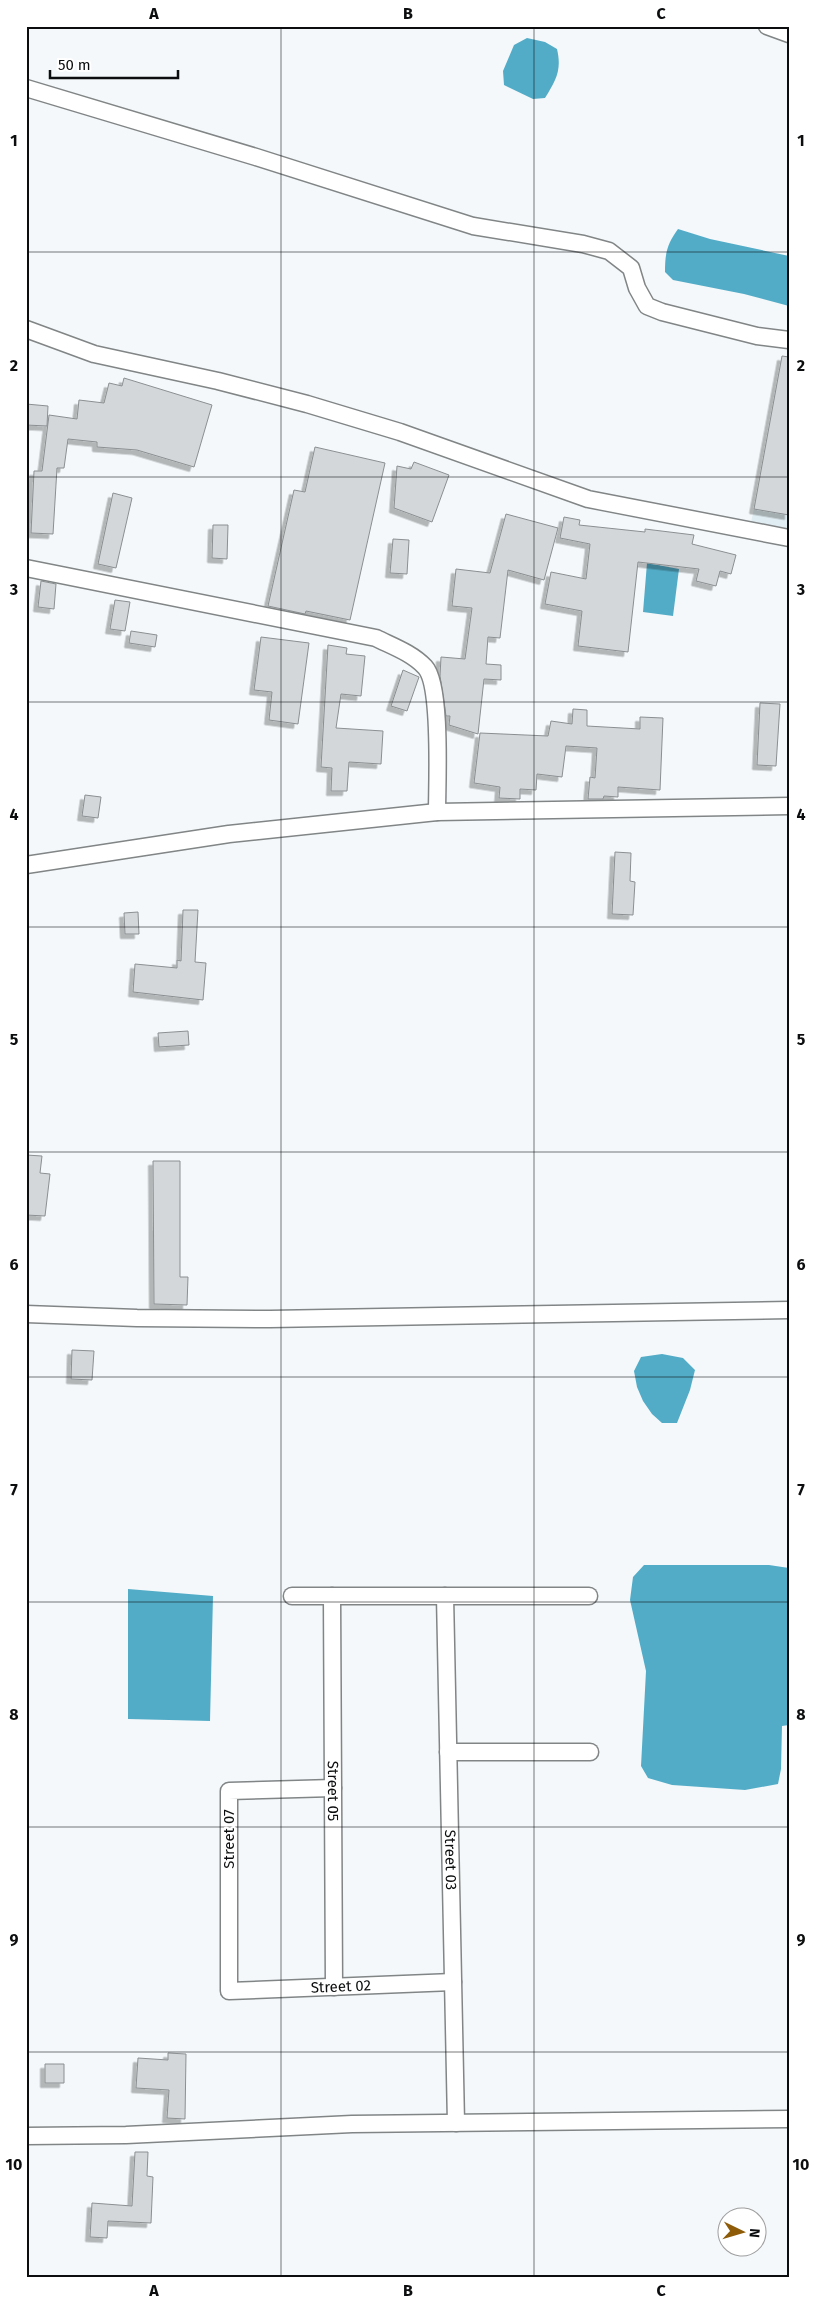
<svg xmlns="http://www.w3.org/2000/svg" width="815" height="2304" font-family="'Fira Sans',sans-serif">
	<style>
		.built { fill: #e0edf2 }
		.water { fill: #53acc7 }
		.building { fill: #d3d7d9; stroke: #8b8f91; filter: url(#shadow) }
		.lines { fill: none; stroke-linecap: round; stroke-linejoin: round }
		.street-casing { stroke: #818586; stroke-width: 19 }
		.street { stroke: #fff; stroke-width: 16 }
		.grid { fill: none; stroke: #0c0d0e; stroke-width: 1; stroke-opacity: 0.55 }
		.labels { text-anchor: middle; stroke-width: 4.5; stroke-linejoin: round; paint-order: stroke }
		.street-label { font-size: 15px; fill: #0c0d0e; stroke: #fff }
		.neatline { fill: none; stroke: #0c0d0e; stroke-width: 2 }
		.grid-label { font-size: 16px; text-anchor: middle; font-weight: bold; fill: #0c0d0e }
	</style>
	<defs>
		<filter id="shadow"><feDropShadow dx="-4.5" dy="4.5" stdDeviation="0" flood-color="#0004"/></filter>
	</defs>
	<rect width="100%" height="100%" fill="#f4f8fa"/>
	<path class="built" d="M789,356V529L751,522Z"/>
	<path class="water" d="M527,38L545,42L557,49C562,70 556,80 545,98L533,99L504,85L503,71L514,45Z
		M678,229L710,239L789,256V306L744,294L673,280L665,272C665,253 667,244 678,229Z
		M647,563L679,569L673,616L643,612Z
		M662,1354L683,1358L695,1370L690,1390L677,1423H662L652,1414L643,1401L637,1387L634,1371L641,1357Z
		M644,1565H769L789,1568V1725L782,1726L781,1769L778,1784L745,1790L672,1785L648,1778L641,1766L646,1671L630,1600L633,1577Z
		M128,1589L213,1596L210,1721L128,1719Z"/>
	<path class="building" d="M782,356L789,357V515L754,509Z
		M124,378L212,405L194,467L137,450L97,447V442L68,439L64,468H57L53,534L31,533L34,471H42L49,415L77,419L79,400L104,403L109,383L122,386Z
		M26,404L48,406L47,426L26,425Z
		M315,447L385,463L350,620L306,611L305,614L268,606L294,490L305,492Z
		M414,462L449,475L432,522L394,508L397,466L411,469Z
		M113,493L132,498L116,568L98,564Z
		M506,514L558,528L544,580L508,570L500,638L488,637L486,664L501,665V680L484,679L478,734L449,725L450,716H446L440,676L441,657L465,659L472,608L452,606L456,569L490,573Z
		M564,517L580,520L579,525L645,532V529L694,535L692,544L736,555L731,574L720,571L716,586L696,581L699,569L638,562L628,652L578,646L582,611L545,604L551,572L586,579L590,544L560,538Z
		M213,525H228L227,559L212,558Z
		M393,539L409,540L407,574L390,573Z
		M41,581L56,584L54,609L38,607Z
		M115,600L130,602L125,631L110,629Z
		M131,631L157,635L155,647L129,643Z
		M261,637L309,643L298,724L269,720L272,692L254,690Z
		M328,645L347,648L346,654L365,656L361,696L341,694L336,728L383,731L381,764L349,762L347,791H331L332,768L321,767Z
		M403,670L419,677L407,711L391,706Z
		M760,703L780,704L776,766L757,765Z
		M573,709L587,710V726L640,729V717L663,718L660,790L618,787V797L604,796L603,799H588L590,777L595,778L597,748L566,746L562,777L537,774L536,790L520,789V799L499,798L500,787L474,783L480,733L548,736L551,721L572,724Z
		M85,795L101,797L98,818L82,816Z
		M615,852L631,853L630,881L635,882L633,915L612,914Z
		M183,910H198L195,962L206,963L203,1000L133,992L135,964L177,968V960L181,961Z
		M138,912L139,934H125L124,913Z
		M188,1031L189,1045L159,1047L158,1033Z
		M26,1155L42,1156L40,1173L50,1174L45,1216L26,1215Z
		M153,1161H180V1277H188L187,1305L154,1304Z
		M72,1350L94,1351L92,1380L71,1379Z
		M168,2053L186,2054L185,2119L167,2118L169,2090L136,2088L138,2058L168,2060Z
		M45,2064H64V2083H45Z
		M135,2152H148L147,2176L153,2177L151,2223L108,2221L107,2238L90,2237L92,2203L132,2206Z"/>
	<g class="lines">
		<defs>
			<g id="street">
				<path d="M767,26L789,34"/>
				<path d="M26,88L256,157L473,226L583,244L609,251L631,268L637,288L647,306L662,312L757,336L789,340"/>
				<path d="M26,329L94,354L218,381L307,404L400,432L588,499L789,538"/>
				<path d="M26,568L376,638C392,646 412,653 425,667C442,685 437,784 437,812"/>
				<path d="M26,865L229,834L437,812L789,806"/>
				<path d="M26,1314L137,1318L270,1319L789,1310"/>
				<path d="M292,1596H589"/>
				<path id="s1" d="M332,1596L334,1987"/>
				<path id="s2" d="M445,1596L456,2123"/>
				<path d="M448,1752H590"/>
				<path id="s3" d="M333,1788L229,1791V1991L453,1982"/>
				<path d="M26,2136L126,2135L352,2124L789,2119"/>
			</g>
		</defs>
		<use href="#street" class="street-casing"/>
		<use href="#street" class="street"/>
	</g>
	<path class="grid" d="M281,26V2278M534,26V2278M26,252H789M26,477H789M26,702H789M26,927H789M26,1152H789M26,1377H789M26,1602H789M26,1827H789M26,2052H789"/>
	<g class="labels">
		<g class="street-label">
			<text dy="5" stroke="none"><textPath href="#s1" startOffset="195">Street 05</textPath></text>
			<text transform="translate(229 1839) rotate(-90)" y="5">Street 07</text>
			<text dy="5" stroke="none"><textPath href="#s2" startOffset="264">Street 03</textPath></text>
			<text dy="5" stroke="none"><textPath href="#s3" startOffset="416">Street 02</textPath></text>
		</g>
	</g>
	<rect width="815" height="2304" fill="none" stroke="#ffffff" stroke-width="55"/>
	<g transform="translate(742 2232) rotate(95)"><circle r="24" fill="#ffffff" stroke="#9e9e9f"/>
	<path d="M0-4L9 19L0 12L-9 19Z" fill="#8e5b08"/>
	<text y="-8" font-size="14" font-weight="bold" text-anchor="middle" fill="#0c0d0e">N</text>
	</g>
	<path d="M50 70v8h128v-8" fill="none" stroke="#0c0d0e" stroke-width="2.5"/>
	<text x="58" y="70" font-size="15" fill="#0c0d0e" stroke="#ffffff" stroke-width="4" paint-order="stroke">50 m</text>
	<rect x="28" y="28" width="760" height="2248" class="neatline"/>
	<g class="grid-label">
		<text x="154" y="19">A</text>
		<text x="408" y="19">B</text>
		<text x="661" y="19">C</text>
		<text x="14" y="146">1</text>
		<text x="801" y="146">1</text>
		<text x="14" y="371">2</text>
		<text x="801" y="371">2</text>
		<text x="14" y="595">3</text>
		<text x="801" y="595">3</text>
		<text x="14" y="820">4</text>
		<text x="801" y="820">4</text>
		<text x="14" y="1045">5</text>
		<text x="801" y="1045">5</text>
		<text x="14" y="1270">6</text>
		<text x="801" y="1270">6</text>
		<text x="14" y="1495">7</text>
		<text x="801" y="1495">7</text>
		<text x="14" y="1720">8</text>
		<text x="801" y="1720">8</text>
		<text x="14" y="1945">9</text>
		<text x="801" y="1945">9</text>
		<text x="14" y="2170">10</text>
		<text x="801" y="2170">10</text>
		<text x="154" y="2296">A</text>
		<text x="408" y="2296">B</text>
		<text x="661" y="2296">C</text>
	</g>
</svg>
